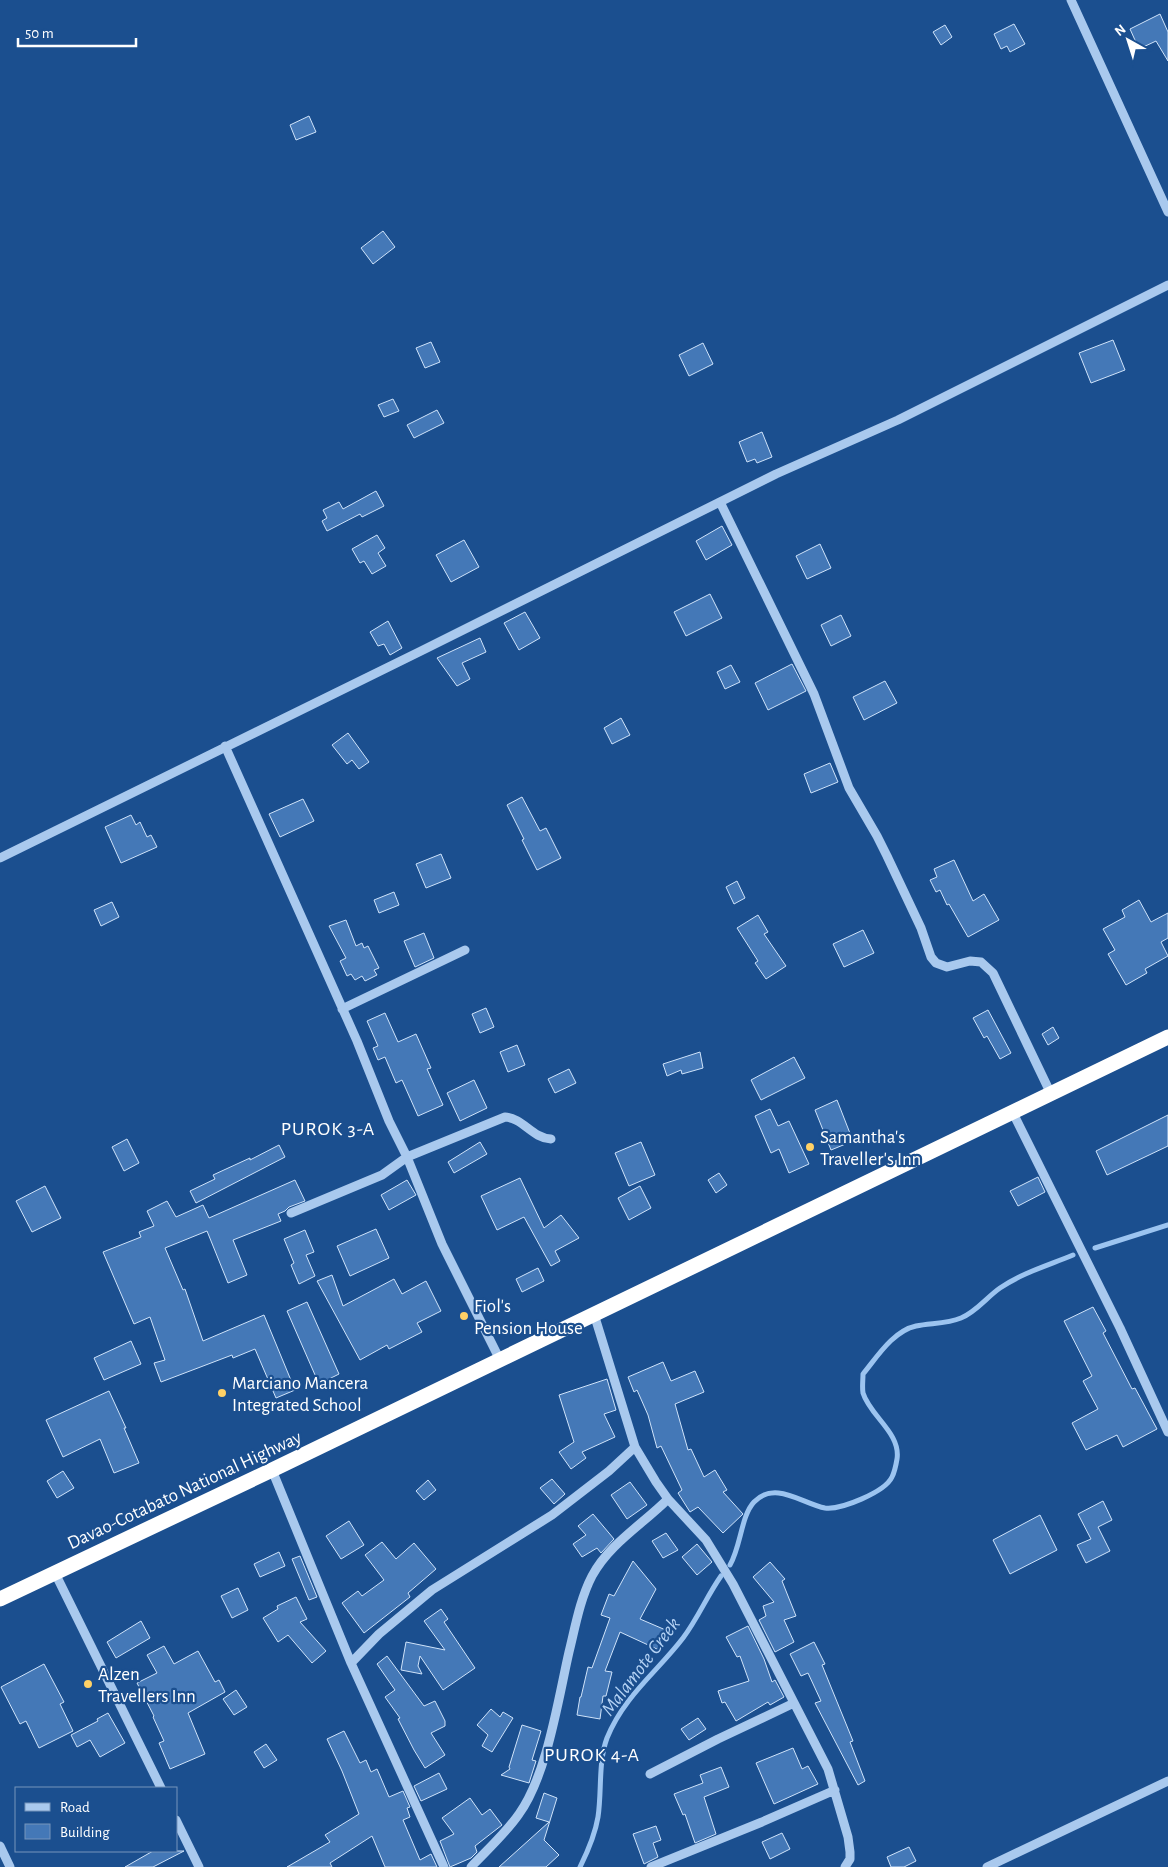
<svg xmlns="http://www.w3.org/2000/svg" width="1168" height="1867" font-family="'Alegreya Sans',sans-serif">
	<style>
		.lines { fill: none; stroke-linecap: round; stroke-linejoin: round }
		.stream { stroke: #9cc4f0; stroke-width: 5 }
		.building { fill: #4478b7; stroke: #cfe3fa }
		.minor { stroke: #a9c9ee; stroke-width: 9 }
		.highway { stroke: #fff; stroke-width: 15 }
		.poi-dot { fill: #ffd166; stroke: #1b4f8f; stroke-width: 2 }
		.labels { text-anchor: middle; stroke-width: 4.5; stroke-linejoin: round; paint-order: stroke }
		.poi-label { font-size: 19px; fill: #fff; stroke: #1b4f8f; text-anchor: start }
		.street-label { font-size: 19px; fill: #fff; stroke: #1b4f8f }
		.neighbourhood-label { font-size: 20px; letter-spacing: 1px; fill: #fff; stroke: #1b4f8f }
		.water-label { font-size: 20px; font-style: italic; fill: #b5d3f5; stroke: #1b4f8f }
	</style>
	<rect width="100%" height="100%" fill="#1b4f8f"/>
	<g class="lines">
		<path class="stream" d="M1095,1248L1168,1225
			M730,1565C741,1546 741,1516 754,1502C775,1480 803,1504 825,1508C841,1510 885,1492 892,1477C894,1473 896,1465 897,1459C901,1433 870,1416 863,1393C862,1387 863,1380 863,1374C877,1357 893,1331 916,1326C931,1323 947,1324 961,1318C976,1312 987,1297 1000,1288C1022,1273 1049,1265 1073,1255
			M580,1867C588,1851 595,1835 598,1817C602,1791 598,1762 607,1738C624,1696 657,1672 683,1638C698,1618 707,1596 721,1576"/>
	</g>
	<path class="building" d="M1160,14L1168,32V61L1156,41L1139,49L1130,29Z
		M1014,24L1025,44L1010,52L1007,46L1001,49L994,34Z
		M945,25L952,37L941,45L933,32Z
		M309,116L316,132L296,140L290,125Z
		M383,231L395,247L373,264L361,248Z
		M1113,340L1125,370L1091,383L1079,353Z
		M431,342L440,362L425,368L416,348Z
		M703,343L713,364L689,376L679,355Z
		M393,399L399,411L384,417L378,405Z
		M437,410L444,423L414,438L407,425Z
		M762,432L772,457L757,463L755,459L747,462L739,442Z
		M376,491L384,506L362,517L360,514L327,531L322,521L327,518L323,510L339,502L343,509Z
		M722,526L732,545L706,560L696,541Z
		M377,535L385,548L378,553L386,566L372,574L364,561L360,563L352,549Z
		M464,540L479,567L451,582L436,555Z
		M820,544L831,568L807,579L796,556Z
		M710,594L722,618L686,636L674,612Z
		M525,612L540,638L519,650L504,623Z
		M841,615L851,636L831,646L821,625Z
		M388,621L402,648L390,655L384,644L378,646L370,632Z
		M480,638L486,652L462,663L470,679L457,686L437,658Z
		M792,664L806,691L768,710L755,683Z
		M731,665L740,682L725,689L717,672Z
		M885,681L897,703L864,720L853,697Z
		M621,718L630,735L612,744L604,728Z
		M348,733L369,762L359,769L352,760L347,764L332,745Z
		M830,763L838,782L811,793L804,774Z
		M522,797L540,831L546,828L561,858L537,870L522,840L524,839L507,805Z
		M303,799L314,821L280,837L269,814Z
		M131,815L136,825L140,822L147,837L151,835L157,847L121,863L105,827Z
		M441,854L451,878L426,888L416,864Z
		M954,860L973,901L984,894L999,920L968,937L949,904L947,905L940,890L936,892L930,880L937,877L934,869Z
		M737,881L745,898L734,904L726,887Z
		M394,892L399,905L379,913L374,900Z
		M1139,900L1151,922L1168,913V938L1161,942L1168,956L1145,969L1147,973L1126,985L1108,954L1115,950L1103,929L1125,917L1122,910Z
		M112,902L119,917L101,926L94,910Z
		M758,915L768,932L764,934L786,966L766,979L755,963L758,961L737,928Z
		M346,920L356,946L362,943L364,948L368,946L379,968L374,970L377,975L365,981L362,976L355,980L351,974L347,976L340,961L346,958L329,926Z
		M863,930L874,953L844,967L833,944Z
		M424,933L434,958L415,967L404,941Z
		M486,1008L494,1027L480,1033L472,1014Z
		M988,1010L1011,1053L1000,1059L987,1036L984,1038L973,1018Z
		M385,1013L398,1042L416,1034L431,1068L427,1069L443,1105L418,1116L402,1080L396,1083L385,1057L378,1060L373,1048L378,1046L367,1021Z
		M1053,1027L1059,1038L1048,1045L1042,1034Z
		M517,1045L525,1065L508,1072L500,1052Z
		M700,1052L703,1068L682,1074L681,1070L667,1076L663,1064Z
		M794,1057L805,1078L761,1100L751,1080Z
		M569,1069L576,1083L555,1093L548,1079Z
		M474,1080L487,1108L460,1121L447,1093Z
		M837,1100L853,1141L831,1150L815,1110Z
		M770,1109L778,1126L789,1121L809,1164L789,1173L779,1149L771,1153L755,1116Z
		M1168,1115V1146L1107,1175L1096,1151Z
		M127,1139L139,1163L124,1171L112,1147Z
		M480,1142L487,1154L454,1173L448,1162Z
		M641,1142L655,1175L629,1186L615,1153Z
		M279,1145L285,1157L196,1203L190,1191L215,1179L213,1175L250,1158V1160Z
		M719,1173L727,1185L716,1193L708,1180Z
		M1038,1177L1045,1192L1018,1206L1010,1191Z
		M520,1178L544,1228L561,1215L579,1238L555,1251L560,1261L551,1266L524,1217L497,1230L481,1196Z
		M295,1180L305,1201L289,1207L285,1211L278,1214L281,1221L233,1240L247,1275L228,1283L207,1231L165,1248L183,1290L185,1289L203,1341L264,1315L295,1390L276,1398L255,1349L233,1358L232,1355L161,1382L154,1363L165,1360L150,1317L134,1324L103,1252L141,1237L139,1232L154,1226L147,1211L167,1201L176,1217L203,1205L209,1218Z
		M407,1180L416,1195L389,1210L381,1195Z
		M45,1186L61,1218L32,1232L16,1201Z
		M640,1186L651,1208L629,1220L618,1198Z
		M376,1229L389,1258L350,1276L337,1246Z
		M305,1230L314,1252L306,1255L315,1276L299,1284L291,1265L294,1263L284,1239Z
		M538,1268L544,1281L522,1292L516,1279Z
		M332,1275L343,1306L394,1279L402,1294L426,1281L441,1311L417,1323L422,1332L389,1349L387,1345L360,1360L317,1281Z
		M307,1302L339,1374L319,1384L287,1311Z
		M1093,1307L1106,1331L1103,1333L1132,1389L1135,1388L1157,1429L1123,1447L1117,1435L1086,1450L1072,1423L1098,1409L1083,1381L1092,1376L1064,1321Z
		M131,1341L141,1364L104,1380L94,1358Z
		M663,1362L671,1381L695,1371L704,1392L675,1404L688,1450L691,1449L704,1477L715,1470L727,1490L723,1492L743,1514L723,1533L698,1507L690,1512L678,1493L682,1490L661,1446L657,1448L648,1415L637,1390L634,1392L628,1377Z
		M607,1379L616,1410L604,1414L615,1437L582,1452L586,1458L571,1469L559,1452L574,1442L559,1395Z
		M109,1391L126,1428H124L139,1463L114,1473L100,1439L63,1457L46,1420Z
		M63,1471L74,1488L57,1498L47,1481Z
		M552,1479L565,1494L554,1504L540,1488Z
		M428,1480L436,1490L424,1500L416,1491Z
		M630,1482L647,1505L627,1519L611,1495Z
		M1103,1501L1112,1520L1098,1527L1110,1551L1086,1563L1077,1545L1091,1539L1078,1514Z
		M593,1514L614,1539L601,1553L597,1548L582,1557L573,1544L586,1535L578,1526Z
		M1040,1515L1057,1550L1010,1574L993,1540Z
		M349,1521L364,1545L341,1559L326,1536Z
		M666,1533L678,1550L663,1558L652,1541Z
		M382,1542L396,1559L414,1543L436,1569L408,1593L410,1597L364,1633L342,1603L358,1591L362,1596L384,1580L365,1555Z
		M697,1544L712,1562L697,1575L682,1557Z
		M279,1552L285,1566L260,1577L254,1564Z
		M300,1556L317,1597L309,1600L292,1559Z
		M633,1561L656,1589L640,1619L668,1631L659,1650L620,1632L605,1671L612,1672L606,1696H603L600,1719L577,1715L580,1697H581L588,1667L592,1668L610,1618L601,1615L609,1594L614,1596Z
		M770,1562L785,1579L782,1581L796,1616L784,1620L794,1642L775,1652L759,1620L766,1616L763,1606L774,1602L753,1577Z
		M238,1588L248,1610L232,1618L221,1596Z
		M296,1597L307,1619L300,1622L326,1651L312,1663L288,1635L278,1642L263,1618L278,1609L277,1606Z
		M441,1609L448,1619L444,1622L475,1668L443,1690L420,1656L418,1666L422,1674L401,1670L406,1642L445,1650L424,1621Z
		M141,1621L150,1638L116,1658L107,1642Z
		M748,1626L764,1659L772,1682L775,1680L784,1697L770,1705L768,1702L736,1721L725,1702L722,1703L718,1691L749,1681L740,1656L737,1657L726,1637Z
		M814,1642L825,1664L822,1665L853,1741L850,1742L865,1781L858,1785L815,1703L821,1701L808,1673L801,1676L790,1654Z
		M164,1646L174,1664L198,1651L215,1682L219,1680L225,1692L188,1713L205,1754L170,1769L159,1743L164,1741L153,1717L154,1716L137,1683L157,1673L147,1655Z
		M387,1656L424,1706L435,1701L445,1721V1726L431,1733L445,1755L425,1768L414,1750L398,1719L400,1718L385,1697L395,1690L377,1664Z
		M44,1664L64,1702L60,1704L73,1731L39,1748L26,1721L20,1724L1,1687Z
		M236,1690L247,1707L234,1715L223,1699Z
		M491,1709L500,1717L503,1712L513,1718L492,1752L482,1746L488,1735L477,1725Z
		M108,1713L125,1743L100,1757L90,1740L77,1747L71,1735L98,1721L97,1719Z
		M698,1718L706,1729L689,1740L681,1729Z
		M522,1725L541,1731L532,1760L536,1761L529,1783L501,1775L510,1769L509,1767Z
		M344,1731L360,1763L366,1760L371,1772L377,1769L389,1797L403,1791L410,1807L407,1808L410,1817L403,1820L420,1860L431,1854L437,1867H385L372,1836L330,1863L332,1867H287L330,1842L325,1835L359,1814L342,1771L327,1739Z
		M266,1744L277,1760L264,1768L254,1752Z
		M793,1748L802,1769L808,1766L818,1784L774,1804L756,1763Z
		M721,1767L729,1787L704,1797L716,1834L695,1843L685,1814L683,1815L674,1794L703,1783L700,1775Z
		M439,1773L447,1789L421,1801L414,1786Z
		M544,1793L557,1798L544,1840L559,1855L546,1867H499L549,1822L536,1818Z
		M470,1798L482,1815L490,1809L502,1825L475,1846L477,1852L471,1858L450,1867L440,1841L454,1834L442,1818Z
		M656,1826L661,1840L653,1843L658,1857L644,1864L633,1834Z
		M782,1833L790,1849L770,1859L762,1842Z
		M909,1847L916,1861L904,1867H891L887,1857Z
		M153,1851H184L153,1867H125Z"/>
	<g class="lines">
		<path class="minor" d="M1071,0L1168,212
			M720,502L814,694L849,788L877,836L887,856L921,928L931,957L936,963L947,967L970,961L981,962L993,973L1051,1094
			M225,746L357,1041L389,1121L407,1157L382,1175L291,1213
			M0,858L421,651L776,474L898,420L1168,285
			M342,1009L465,950
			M1013,1113L1120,1328L1168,1432
			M594,1314L635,1447L656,1482L668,1499L706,1540L733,1584L828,1769L848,1837L850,1852V1859L845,1867
			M500,1360L442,1244L407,1157L505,1117C523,1118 532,1138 551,1139
			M272,1470L351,1663L444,1867
			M55,1573L161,1788
			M351,1663L379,1634L432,1590L552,1515L609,1471L635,1447
			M650,1774L718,1739L794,1703
			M176,1820L199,1867
			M0,1846L10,1867
			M471,1867C487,1850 506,1833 519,1814C547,1775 558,1700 569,1652C575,1628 580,1599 592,1576C609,1544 643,1524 668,1499
			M651,1867L762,1822L835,1790
			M987,1867L1168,1781"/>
		<path class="highway" d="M0,1599L272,1470L1168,1037"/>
	</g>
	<g class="poi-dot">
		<circle cx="810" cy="1147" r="5"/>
		<circle cx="464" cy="1316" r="5"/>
		<circle cx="222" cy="1393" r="5"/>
		<circle cx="88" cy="1684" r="5"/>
	</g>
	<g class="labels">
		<g class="poi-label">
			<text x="820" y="1143">Samantha's<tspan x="820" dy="22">Traveller's Inn</tspan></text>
			<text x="474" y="1312">Fiol's<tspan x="474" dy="22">Pension House</tspan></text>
			<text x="232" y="1389">Marciano Mancera<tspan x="232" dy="22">Integrated School</tspan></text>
			<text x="98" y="1680">Alzen<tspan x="98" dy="22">Travellers Inn</tspan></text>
		</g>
		<g class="street-label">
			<text transform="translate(184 1489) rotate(-25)" y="7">Davao-Cotabato National Highway</text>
		</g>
		<g class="neighbourhood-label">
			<text x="328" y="1135">PUROK 3-A</text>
			<text x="592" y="1761">PUROK 4-A</text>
		</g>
		<g class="water-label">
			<text transform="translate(640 1666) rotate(-53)" y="7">Malamote Creek</text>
		</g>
	</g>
	<rect x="15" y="1787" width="162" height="65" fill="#1b4f8f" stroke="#7695bc"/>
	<rect x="25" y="1803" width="25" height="8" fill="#a9c9ee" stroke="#7695bc"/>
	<text x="60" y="1812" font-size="15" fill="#ffffff">Road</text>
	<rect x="25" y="1824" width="25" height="15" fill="#4478b7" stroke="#7695bc"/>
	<text x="60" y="1837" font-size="15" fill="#ffffff">Building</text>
	<g transform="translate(1128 40) rotate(321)" stroke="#1b4f8f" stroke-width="4" paint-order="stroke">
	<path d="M0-4L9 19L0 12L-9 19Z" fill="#ffffff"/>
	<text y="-8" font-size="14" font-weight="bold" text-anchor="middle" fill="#ffffff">N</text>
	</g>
	<path d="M18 38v8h118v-8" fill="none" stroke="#ffffff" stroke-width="2.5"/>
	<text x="25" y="38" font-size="15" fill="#ffffff" stroke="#1b4f8f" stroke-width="4" paint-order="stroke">50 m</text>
</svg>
